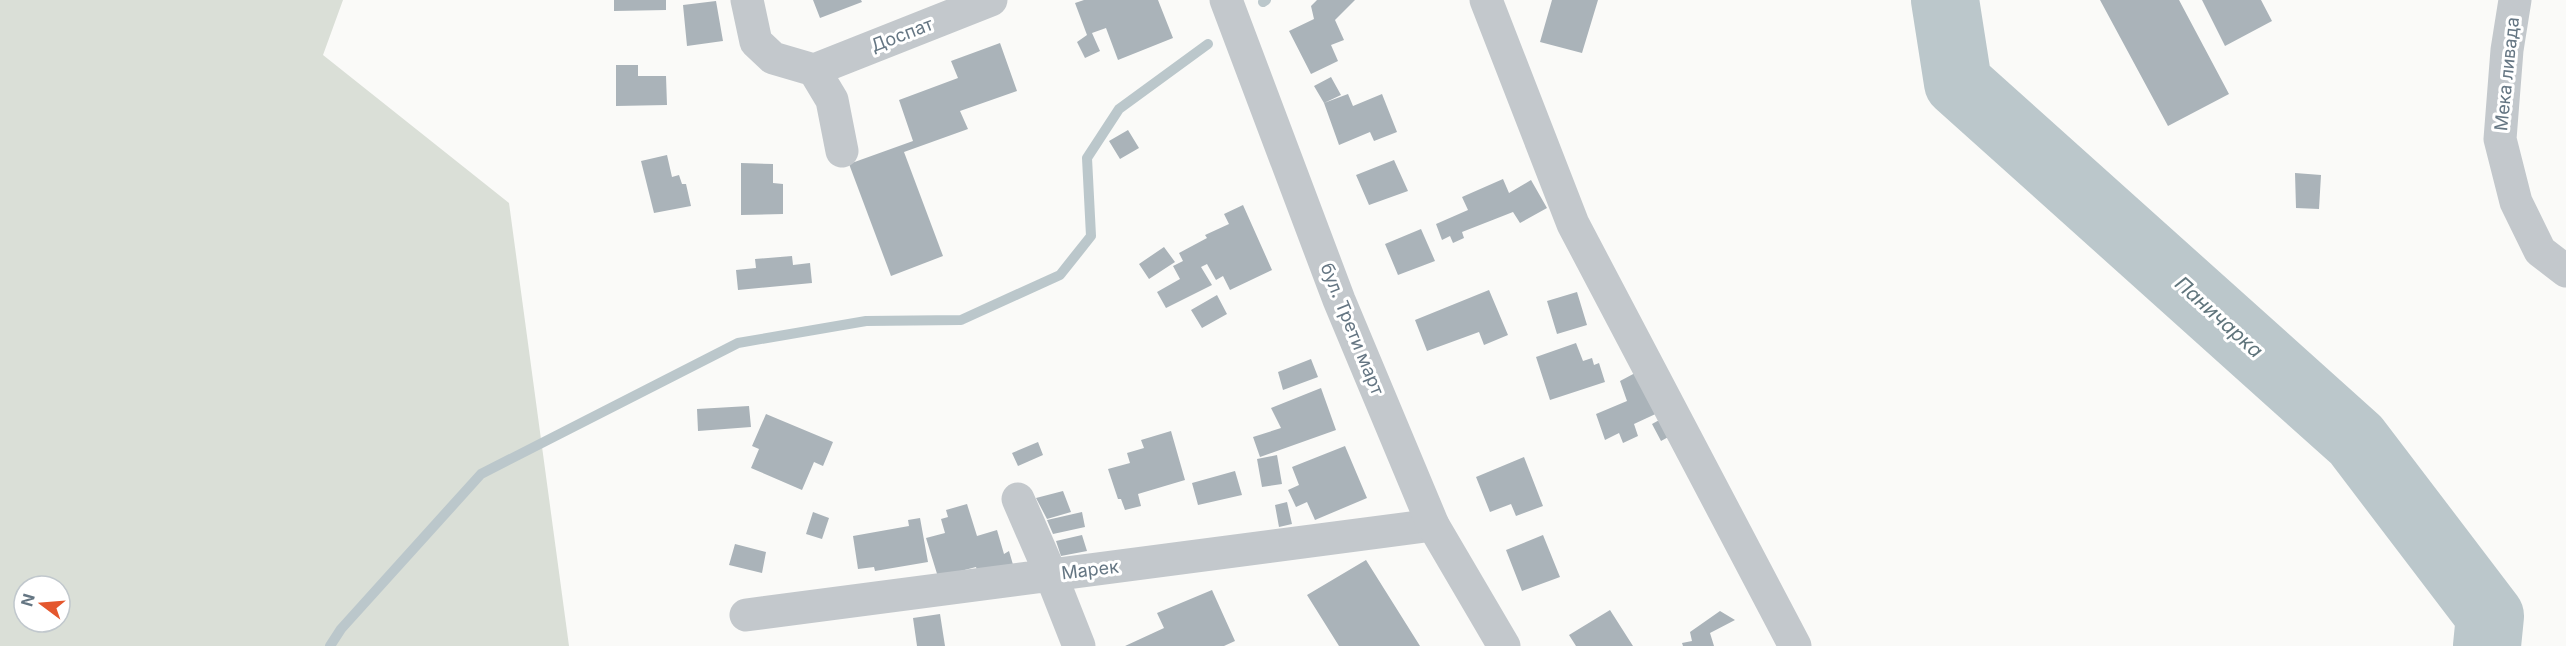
<svg xmlns="http://www.w3.org/2000/svg" width="2566" height="646" font-family="Inter,sans-serif">
	<style>
		.green { fill: #dadfd7; fill-rule: evenodd }
		.lines { fill: none; stroke-linecap: round; stroke-linejoin: round }
		.stream { stroke: #bbc7cb; stroke-width: 10 }
		.river { stroke: #bbc7cb; stroke-width: 68 }
		.building { fill: #aab3b9 }
		.minor { stroke: #c3c8cc; stroke-width: 33 }
		.tertiary { stroke: #c3c8cc; stroke-width: 33 }
		.labels { text-anchor: middle; stroke-width: 6; stroke-linejoin: round; paint-order: stroke }
		.street-label { font-size: 18px; fill: #657683; stroke: #fff }
		.water-label { font-size: 20px; font-style: italic; fill: #60757c; stroke: #fff }
	</style>
	<rect width="100%" height="100%" fill="#fafaf8"/>
	<path class="green" d="M0,0H343L323,55L509,203L569,646H0ZM24,586H60V622H24Z"/>
	<g class="lines">
		<path class="stream" d="M1263,2L1266,0
			M330,646L341,629L481,474L738,343L866,321L961,320L1060,275L1091,236L1087,158L1119,109L1208,44"/>
		<path class="river" d="M1945,0L1958,83L2356,440L2490,616L2487,646"/>
	</g>
	<path class="building" d="M614,0H666V10L614,11Z
		M813,0H861L862,2L820,18Z
		M1084,0H1158L1173,38L1118,60L1106,28L1092,33L1100,51L1085,58L1077,42L1087,35L1075,3Z
		M1317,0H1355L1335,20L1344,40L1331,45L1338,61L1311,74L1289,31L1314,19L1311,6Z
		M1552,0H1598L1582,53L1540,42Z
		M2100,0H2179L2229,94L2168,126Z
		M2202,0H2261L2272,21L2225,46Z
		M716,1L723,41L687,46L683,5Z
		M1000,43L1017,91L960,111L968,129L904,152L943,256L891,276L849,164L913,141L899,100L958,78L951,61Z
		M616,65H638V76H666L667,105L616,106Z
		M1331,77L1341,95L1324,103L1314,86Z
		M1348,94L1353,106L1382,94L1397,132L1374,141L1370,132L1339,145L1324,103Z
		M1128,130L1139,148L1120,159L1109,141Z
		M667,155L672,177L679,175L682,184H686L691,206L654,213L641,161Z
		M1394,160L1408,191L1369,205L1356,175Z
		M741,163L773,164V183L783,184V214L741,215Z
		M2295,173L2321,175L2319,209L2296,208Z
		M1503,179L1509,193L1531,180L1547,208L1520,223L1513,212L1462,232L1464,238L1453,243L1450,236L1442,240L1436,224L1468,210L1462,197Z
		M1243,205L1272,270L1230,290L1223,276L1216,280L1207,264L1201,267L1212,285L1166,308L1157,292L1180,279L1173,266L1183,261L1179,253L1207,238L1205,235L1229,224L1224,214Z
		M1421,229L1435,261L1398,275L1385,244Z
		M1164,247L1175,262L1149,279L1139,264Z
		M792,256L793,265L810,263L812,283L738,290L736,270L756,268L755,259Z
		M1489,290L1508,335L1484,345L1479,332L1427,351L1415,320Z
		M1577,292L1587,325L1557,334L1547,301Z
		M1217,295L1227,314L1202,328L1191,310Z
		M1576,343L1583,361L1592,358L1594,365L1599,363L1605,382L1550,400L1536,357Z
		M1311,359L1318,377L1283,390L1278,372Z
		M1637,372L1662,411L1634,424L1638,436L1623,443L1619,433L1605,440L1596,414L1627,401L1620,381Z
		M1321,388L1336,430L1260,457L1253,437L1281,428L1271,408Z
		M749,406L751,427L698,431L697,409Z
		M766,414L833,442L823,466L814,462L802,490L751,468L759,449L752,446Z
		M1663,418L1672,435L1661,441L1652,424Z
		M1171,431L1185,480L1138,494L1141,506L1125,510L1121,499H1118L1108,469L1130,463L1127,453L1144,448L1141,440Z
		M1038,442L1043,455L1018,466L1012,453Z
		M1345,446L1367,498L1315,520L1307,502L1296,507L1288,490L1299,485L1292,467Z
		M1277,455L1282,484L1262,487L1257,459Z
		M1524,457L1543,506L1516,516L1511,504L1490,512L1476,477Z
		M1235,471L1242,495L1198,505L1192,483Z
		M1063,491L1071,512L1047,519L1036,498Z
		M1287,502L1292,524L1279,527L1275,505Z
		M967,504L977,536L997,530L1004,554L1009,551L1014,568L978,573L976,567L938,577L926,538L945,533L941,519L948,517L946,510Z
		M813,512L829,518L822,539L806,534Z
		M1082,512L1085,527L1053,534L1047,520Z
		M920,518L928,562L875,571L874,567L858,569L853,536L909,526L908,520Z
		M1082,535L1087,551L1061,556L1056,541Z
		M1543,535L1560,577L1522,591L1506,550Z
		M735,544L766,552L762,573L729,565Z
		M1366,560L1420,646H1339L1307,595Z
		M1212,590L1235,641L1224,646H1125L1164,628L1157,613Z
		M1610,610L1633,646H1576L1569,635Z
		M1720,611L1735,620L1710,633L1714,646H1683L1682,643L1692,641L1690,632Z
		M940,614L945,646H917L913,618Z"/>
	<g class="lines">
		<path class="minor" d="M747,0L756,42L773,58L814,70
			M1486,0L1573,224L1795,646
			M2515,0L2507,50L2500,139L2516,202L2540,251L2566,271
			M814,70L991,0
			M814,70L832,100L842,151
			M1018,499L1051,575L1079,646
			M746,615L1433,525"/>
		<path class="tertiary" d="M1226,0L1339,300L1433,525L1504,646"/>
	</g>
	<g class="labels">
		<g class="street-label">
			<text transform="translate(902 35) rotate(-21)" y="6">Доспат</text>
			<text transform="translate(2507 74) rotate(-84)" y="6">Мека ливада</text>
			<text transform="translate(1352 329) rotate(68)" y="6">бул. Трети март</text>
			<text transform="translate(1090 570) rotate(-7)" y="6">Марек</text>
		</g>
		<g class="water-label">
			<text transform="translate(2219 317) rotate(42)" y="7">Паничарка</text>
		</g>
	</g>
	<g transform="translate(42 604) rotate(286)"><circle r="28" fill="#ffffff" stroke="#c1c8cd" stroke-width="1.5"/>
	<path d="M0-4.5L10 22L0 15L-10 22Z" fill="#e4572e"/>
	<text y="-9" font-size="16" font-weight="bold" text-anchor="middle" fill="#657683">N</text>
	</g>
</svg>
